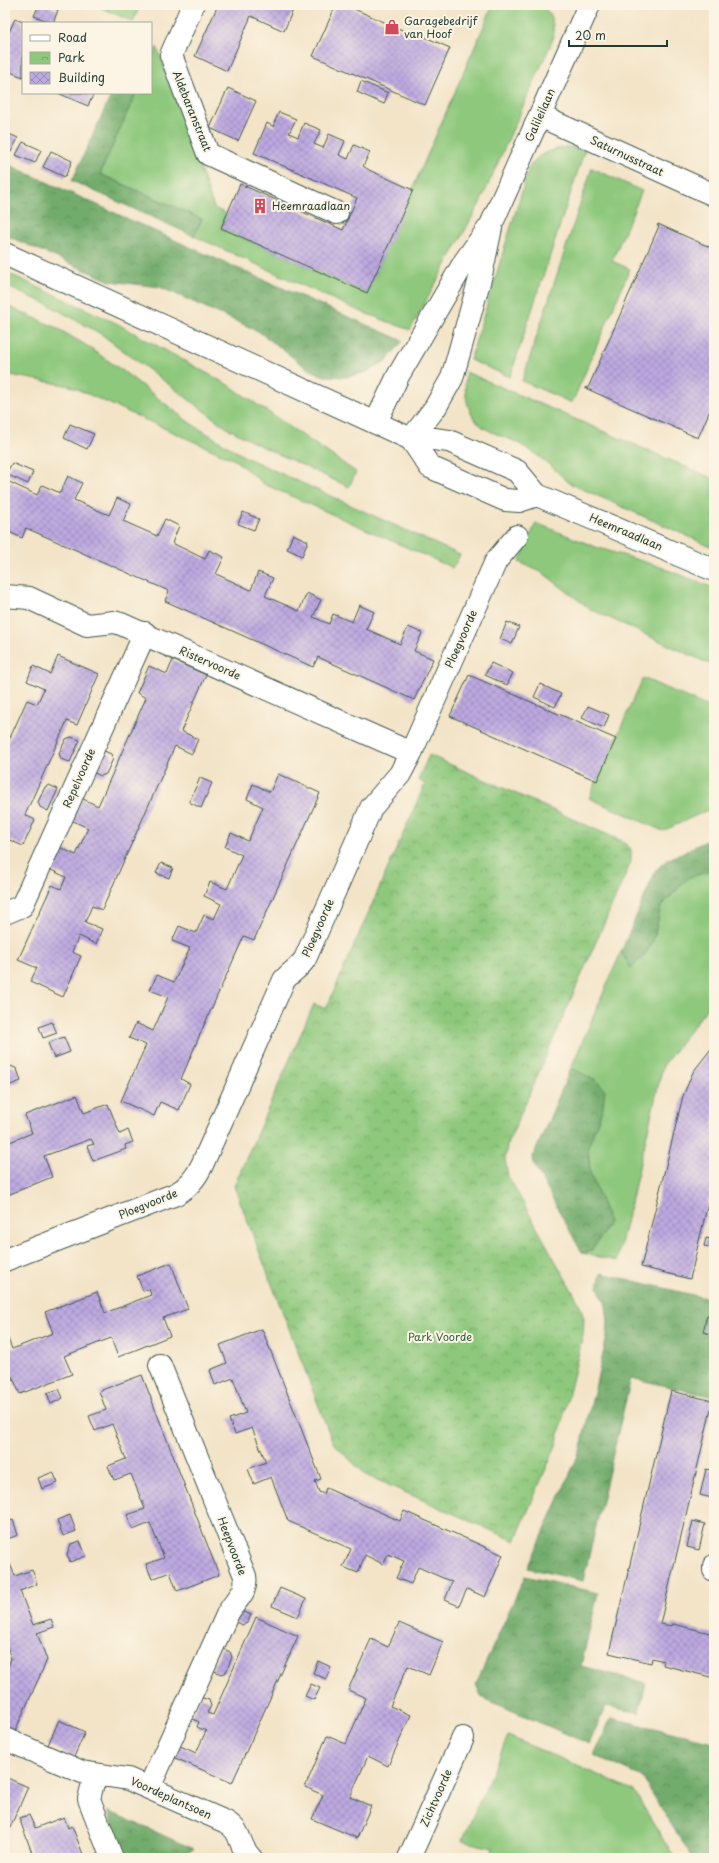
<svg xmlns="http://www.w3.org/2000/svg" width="719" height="1863" font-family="'Playpen Sans',sans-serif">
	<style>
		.green { fill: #8dc87c; stroke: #568258 }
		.forest { fill: url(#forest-crowns); stroke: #487450 }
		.park { fill: url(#park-crowns); stroke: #568258 }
		.building { fill: url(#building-cross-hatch) }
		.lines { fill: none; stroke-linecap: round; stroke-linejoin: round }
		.street-casing { stroke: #3f564a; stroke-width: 24 }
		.secondary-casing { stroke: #3f564a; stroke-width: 24 }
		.street { stroke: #fff; stroke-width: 22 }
		.secondary { stroke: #fff; stroke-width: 22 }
		.labels { text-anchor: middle; stroke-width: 4; stroke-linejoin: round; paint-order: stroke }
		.poi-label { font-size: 11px; fill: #1f3d34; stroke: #fcf5e5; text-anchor: start }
		.street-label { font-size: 11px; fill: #1f3d34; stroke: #fcf5e5 }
		.park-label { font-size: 11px; fill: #3a6046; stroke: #fcf5e5 }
	</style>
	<defs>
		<pattern id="forest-crowns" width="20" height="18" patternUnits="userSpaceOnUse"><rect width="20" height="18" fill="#72ac6c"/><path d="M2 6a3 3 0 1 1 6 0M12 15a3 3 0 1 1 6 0" fill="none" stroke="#5d8d5a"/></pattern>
		<pattern id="park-crowns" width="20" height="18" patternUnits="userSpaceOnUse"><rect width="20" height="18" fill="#8dc87c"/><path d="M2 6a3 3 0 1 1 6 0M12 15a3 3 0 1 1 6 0" fill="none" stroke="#73a466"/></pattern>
		<pattern id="building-cross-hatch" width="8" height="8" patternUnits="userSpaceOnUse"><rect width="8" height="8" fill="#bda9e1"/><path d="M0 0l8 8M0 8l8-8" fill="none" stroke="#998bb7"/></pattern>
	</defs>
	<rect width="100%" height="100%" fill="#fcf5e5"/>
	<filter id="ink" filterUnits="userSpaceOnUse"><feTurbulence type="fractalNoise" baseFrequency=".025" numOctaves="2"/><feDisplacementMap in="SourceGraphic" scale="8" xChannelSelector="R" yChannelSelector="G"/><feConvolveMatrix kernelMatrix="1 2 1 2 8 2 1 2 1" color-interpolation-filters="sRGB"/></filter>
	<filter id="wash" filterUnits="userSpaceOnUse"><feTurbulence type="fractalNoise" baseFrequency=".012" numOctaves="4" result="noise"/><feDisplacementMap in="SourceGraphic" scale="16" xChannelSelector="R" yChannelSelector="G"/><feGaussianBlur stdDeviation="0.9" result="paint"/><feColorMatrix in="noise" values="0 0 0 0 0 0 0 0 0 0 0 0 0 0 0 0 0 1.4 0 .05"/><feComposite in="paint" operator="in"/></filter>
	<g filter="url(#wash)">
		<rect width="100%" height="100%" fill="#f3e4c8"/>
		<path class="green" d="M95,5H140L133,22Z
			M493,5H541C553,15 554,24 553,39L480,203L410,330L359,311L194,236L202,219L100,174L136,93H151V60L157,47L214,208L227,214L221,228L367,293Z
			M566,147L585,149L510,377L470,360L529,168C540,152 548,151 566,147Z
			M592,168L642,191L612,261L630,269L572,403L522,381Z
			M5,272L116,323L230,386L356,472L349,487L259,445L227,428L101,334L49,305L5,286Z
			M5,305L55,327L84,344L123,371L190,423L247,458L460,555L453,568L264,484L235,460L70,386L5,374Z
			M466,372L714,479V548L569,483C553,467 537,454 518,443C504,436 481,431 473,417C465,403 464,387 466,372Z
			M536,523L596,547L658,566L714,588V666L590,609L543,573L519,562Z
			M643,678L706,706L714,700V807L663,831L589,798Z
			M714,870V999L663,1066L617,1261L582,1253L591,1251L609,1222L590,1172L588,1147L603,1107L597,1081L571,1068L621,952L631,969L647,952L654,938L661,906L689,877Z
			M508,1736L633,1790L675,1858H499L491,1856L493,1848L462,1841Z"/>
		<path class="forest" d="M112,93H136L100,174L202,219L194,236L72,181Z
			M5,163L194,249L403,341L387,360L367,372L346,377L324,376L307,368L258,331L160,287L110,281L5,235Z
			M714,837V870L689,877L661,906L654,938L647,952L631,969L621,952L656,870L667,860Z
			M571,1068L597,1081L605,1090L603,1107L588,1147L590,1172L609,1222L602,1236L590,1251L582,1253L534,1165L533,1157Z
			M601,1273L714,1300V1397L631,1378L583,1581L528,1568L580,1451L607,1337L608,1322L606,1305L598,1287Z
			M525,1576L598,1593L581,1666L646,1683L639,1713L606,1706L589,1744L481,1697L476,1684Z
			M611,1718L714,1742V1854L708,1858H692L642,1777L594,1755Z
			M108,1811L194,1849L169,1858H125Z"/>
		<path class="park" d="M429,755L622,841L631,849V862L507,1145L505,1160L508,1176L579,1303L584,1318L583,1335L557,1443L515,1541L366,1475L333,1443L234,1186L314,1004L326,1009L425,784L418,780Z"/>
		<g id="blocks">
			<path class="building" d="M39,5H47L58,10L53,23L34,16Z
				M218,5H295L284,31L251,16L227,71L195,56Z
				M336,5H345L416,36L418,34L450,48L425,105L313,56Z
				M15,19L23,22V77L5,70V41Z
				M361,81L388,93L384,104L357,92Z
				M228,88L256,101L238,141L210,128Z
				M58,93H94L88,106Z
				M279,112L296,119L289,133L298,137L304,123L321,130L314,144L323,148L329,134L345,141L339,155L348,159L354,145L370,152L363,166L369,170L413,190L367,293L221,228L240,184L343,230L357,198L254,153L267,123L274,127L275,124L274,123Z
				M5,132L18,138L11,152L5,150Z
				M23,142L41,150L35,163L16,155Z
				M51,151L72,161L65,177L43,167Z
				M658,224L714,249V401L698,438L585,388L586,387L588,388L659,226H657Z
				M70,424L94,434L87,449L64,438Z
				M12,463L33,472L28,484L6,474Z
				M68,476L82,483L74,500L109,515L117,498L131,504L123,521L157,536L165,519L179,526L172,543L205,559L209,550L224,557L216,574L251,590L258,572L273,578L265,596L299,611L307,593L321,600L313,617L329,624L333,614L352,622L359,605L374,612L366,629L400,644L408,627L422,633L414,651L433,659L414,700L318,657L313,667L190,612L165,601L169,591L26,528L22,538L5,530V480L37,495L42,485L60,493Z
				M243,512L259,519L254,530L238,524Z
				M293,534L308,541L302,556L287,549Z
				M507,622L519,627L512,644L500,639Z
				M58,656L99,674L77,725L67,721L25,815L35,820L23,846L5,838V749L27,700L37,704L44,689L27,681L33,666L50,674Z
				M173,660L206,675L181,731L198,739L192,754L175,746L102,910L92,906L85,922L102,929L96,944L79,936L72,952L81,956L63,997L30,982L37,968L18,960L52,885L61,889L66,877L49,869L59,847L76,855L88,828L71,820L81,798L98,806L146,698L137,693L149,666L167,674Z
				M491,663L513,673L507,685L485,675Z
				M469,675L616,739L597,781L450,716Z
				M540,684L561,694L555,707L534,697Z
				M588,706L609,715L604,728L582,718Z
				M71,737L80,740L70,762L61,759L59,753L66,739Z
				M102,750L111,754L113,759L106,774L101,776L92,772Z
				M278,774L320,793L254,940L244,936L201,1032L181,1079L190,1084L179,1110L160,1102L154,1116L121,1101L146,1045L129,1038L136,1023L153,1031L168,997L150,990L157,975L174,982L190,948L172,941L179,926L196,933L204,915L214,919L221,904L204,896L210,882L227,889L242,855L225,847L231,833L248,841L263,807L247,799L253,784L270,792Z
				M200,778L212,783L201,808L189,802Z
				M49,785L58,789L48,811L40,807L38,802L45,787Z
				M161,863L173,868L169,878L156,873Z
				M52,1022L57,1033L43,1038L39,1027Z
				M64,1037L70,1052L54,1058L48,1043Z
				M714,1045V1178L690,1279L641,1267L683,1096L693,1072Z
				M11,1066L17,1069L21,1081L5,1087V1068Z
				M77,1095L84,1113L108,1104L120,1134L128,1130L133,1142L125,1145L126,1149L93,1161L87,1146L94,1144L91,1139L44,1156L52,1177L5,1196V1144L32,1133L25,1115Z
				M706,1238L714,1240V1248L704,1246Z
				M171,1263L188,1309L163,1318L170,1336L118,1357L111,1338L88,1347L64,1356L72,1374L20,1394L12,1376L5,1379V1331L12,1349L53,1333L45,1312L97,1292L105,1313L151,1295L149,1289L143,1291L137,1276Z
				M707,1315L714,1317V1335L703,1332Z
				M262,1329L321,1479L315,1481L319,1492L324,1494L326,1488L400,1521L404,1511L503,1555L485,1597L467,1589L459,1606L445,1600L452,1582L418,1567L411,1584L396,1578L404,1561L388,1554L383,1564L365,1555L358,1573L343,1567L351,1549L288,1521L271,1477L254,1484L248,1469L266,1462L252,1428L235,1434L229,1419L246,1413L233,1378L215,1385L210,1370L227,1363L220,1345Z
				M142,1375L219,1575L177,1591L170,1572L152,1579L146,1564L164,1558L150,1523L133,1530L127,1515L145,1509L131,1474L114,1480L108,1466L126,1459L112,1424L95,1431L89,1416L106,1410L99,1391Z
				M59,1389L63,1398L51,1404L47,1393Z
				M671,1391L713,1401L660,1624L672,1626L673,1624L714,1634V1678L663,1665L664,1661L652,1658L651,1663L609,1653Z
				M706,1469L714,1471V1489L712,1498L700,1495Z
				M53,1472L58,1483L42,1489L38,1478Z
				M70,1515L76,1531L63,1536L57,1520Z
				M13,1520L18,1535L5,1540V1523Z
				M693,1521L705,1524L699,1550L687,1547Z
				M80,1541L86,1556L70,1562L67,1554L71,1544Z
				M5,1552L15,1576L32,1570L35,1577L37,1584L20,1591L33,1625L51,1619L54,1627L37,1633L47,1660L15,1731L5,1726V1665L8,1667L11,1659L7,1646L5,1647Z
				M280,1588L306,1599L298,1617L272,1606Z
				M239,1610L251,1615L247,1623L242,1625L233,1621Z
				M256,1617L298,1636L232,1783L173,1757L178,1745L196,1753L206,1731L197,1727L199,1722L191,1718L200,1697L209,1700L211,1706L207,1713L213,1715Z
				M399,1623L443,1642L429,1675L408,1666L401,1681L390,1706L411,1715L388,1766L368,1756L350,1797L371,1806L357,1838L312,1819L323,1795L305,1787L327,1736L346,1744L366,1698L348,1690L371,1639L388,1647Z
				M222,1648L230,1652L232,1657L226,1672L221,1674L212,1670Z
				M318,1661L331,1667L326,1679L313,1673Z
				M311,1684L320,1688L314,1700L305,1696Z
				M59,1720L85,1732L74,1757L48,1745Z
				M5,1777L28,1787L8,1832L5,1830Z
				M29,1815L35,1828L64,1817L68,1828L72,1826L84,1857L34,1858L19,1818Z"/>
		</g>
	</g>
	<g filter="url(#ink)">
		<use href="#blocks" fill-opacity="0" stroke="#3f564a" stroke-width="1"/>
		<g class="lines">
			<defs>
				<path id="street" d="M193,5L171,55L208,154L337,213
					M540,116L714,195
					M376,422L398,376L465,261L491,225L589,5
					M411,439L435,408L452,378L481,275L491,228
					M5,596L29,598L87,625L114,622L121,624L411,753
					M5,913L22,906L145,633
					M5,1260L176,1194C189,1187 196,1178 202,1165L284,980C291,972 299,968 305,959L371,808L400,774L411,753L496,561L517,536
					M714,1566V1570
					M5,1739L82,1772L128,1779L226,1822C244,1833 237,1845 251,1858
					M95,1775L89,1799L112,1858
					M149,1788L227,1615C235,1599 248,1594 245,1576L160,1365
					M409,1858L463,1738"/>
				<path id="secondary" d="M5,254L411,439H434L449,441L517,471L537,495L714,570
					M411,439L430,467L505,500L519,501L537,495"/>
			</defs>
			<use href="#street" class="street-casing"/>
			<use href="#secondary" class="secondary-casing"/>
			<use href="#street" class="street"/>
			<use href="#secondary" class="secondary"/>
		</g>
	</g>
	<defs>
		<symbol id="shop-bare" viewBox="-9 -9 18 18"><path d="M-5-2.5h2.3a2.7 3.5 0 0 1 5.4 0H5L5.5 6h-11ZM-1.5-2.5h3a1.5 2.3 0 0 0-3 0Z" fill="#d1495b" stroke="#fcf5e5" stroke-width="2.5" paint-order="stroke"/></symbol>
		<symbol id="building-bare" viewBox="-9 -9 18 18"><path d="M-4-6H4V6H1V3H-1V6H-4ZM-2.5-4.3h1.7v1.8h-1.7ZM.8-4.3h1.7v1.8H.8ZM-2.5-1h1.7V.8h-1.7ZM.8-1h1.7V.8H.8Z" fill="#d1495b" stroke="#fcf5e5" stroke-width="2.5" paint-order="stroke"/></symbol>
	</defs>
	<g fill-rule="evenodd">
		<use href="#shop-bare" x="381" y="16" width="22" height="22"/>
		<use href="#building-bare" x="249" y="195" width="22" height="22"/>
	</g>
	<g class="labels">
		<g class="poi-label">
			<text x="404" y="25">Garagebedrijf<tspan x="404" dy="13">van Hoof</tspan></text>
			<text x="272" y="210">Heemraadlaan</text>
		</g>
		<g class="street-label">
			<text transform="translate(192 111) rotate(68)" y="4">Aldebaranstraat</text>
			<text transform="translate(540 115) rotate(-66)" y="4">Galileilaan</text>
			<text transform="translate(627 156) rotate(25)" y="4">Saturnusstraat</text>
			<text transform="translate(626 532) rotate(23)" y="4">Heemraadlaan</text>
			<text transform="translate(461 639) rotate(-66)" y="4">Ploegvoorde</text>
			<text transform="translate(210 663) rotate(24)" y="4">Ristervoorde</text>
			<text transform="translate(79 778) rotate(-66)" y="4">Repelvoorde</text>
			<text transform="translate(318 928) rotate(-66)" y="4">Ploegvoorde</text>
			<text transform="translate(148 1204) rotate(-22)" y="4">Ploegvoorde</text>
			<text transform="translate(232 1546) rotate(69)" y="4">Heepvoorde</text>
			<text transform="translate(171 1798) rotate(24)" y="4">Voordeplantsoen</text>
			<text transform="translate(436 1798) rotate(-66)" y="4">Zichtvoorde</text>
		</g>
		<g class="park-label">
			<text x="440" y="1341">Park Voorde</text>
		</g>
	</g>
	<rect width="719" height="1863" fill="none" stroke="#fcf5e5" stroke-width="20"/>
	<rect x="22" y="22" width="130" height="72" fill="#fcf5e5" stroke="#a4ab9e"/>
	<rect x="30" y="35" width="20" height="6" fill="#ffffff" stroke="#a4ab9e"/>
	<text x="58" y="42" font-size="12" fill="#1f3d34">Road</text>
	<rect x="30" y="52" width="20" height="12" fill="url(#park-crowns)" stroke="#a4ab9e"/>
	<text x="58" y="62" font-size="12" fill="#1f3d34">Park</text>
	<rect x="30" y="72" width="20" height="12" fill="url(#building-cross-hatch)" stroke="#a4ab9e"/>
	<text x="58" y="82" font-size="12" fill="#1f3d34">Building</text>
	<path d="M569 40v6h98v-6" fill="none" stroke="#1f3d34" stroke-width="2"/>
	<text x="575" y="40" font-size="12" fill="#1f3d34" stroke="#fcf5e5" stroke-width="3" paint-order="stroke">20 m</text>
</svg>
